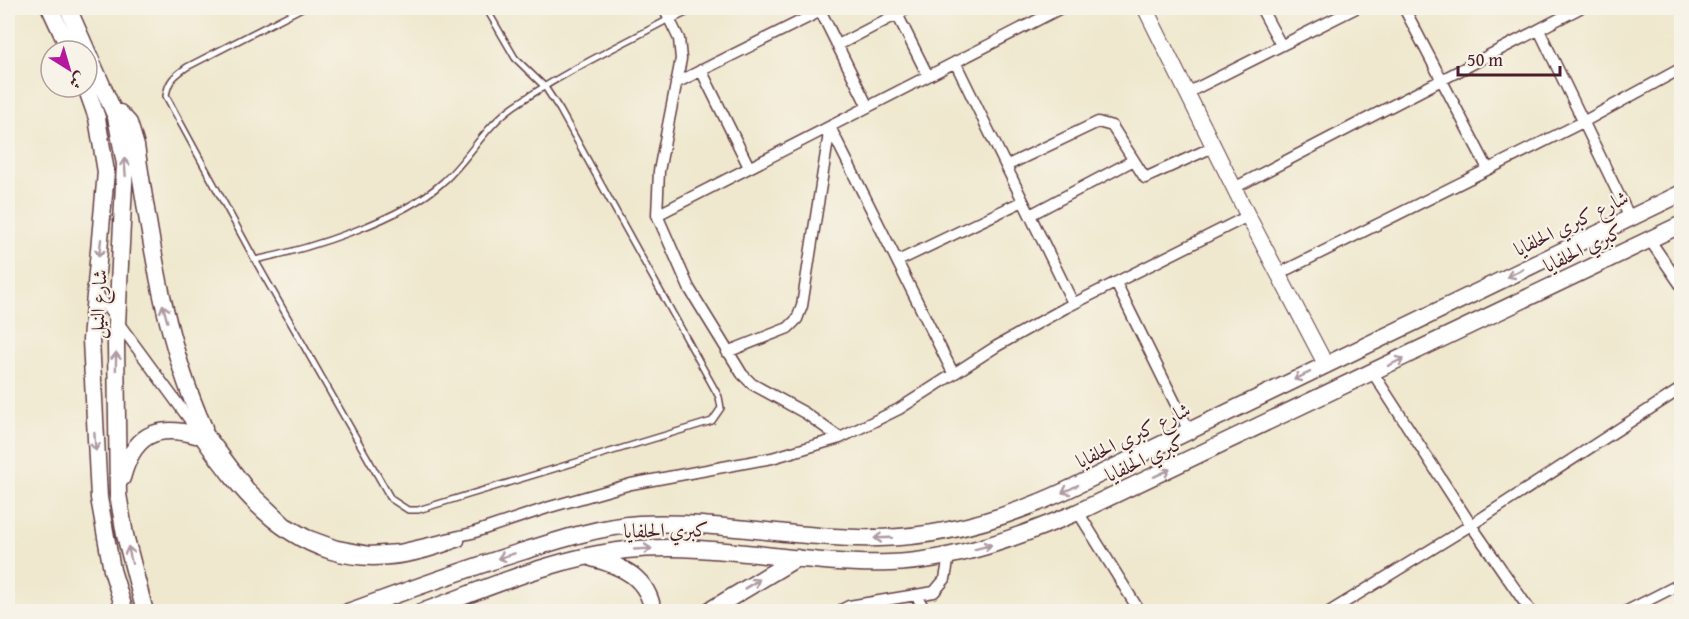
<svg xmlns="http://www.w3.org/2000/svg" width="1689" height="619" font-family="'Gentium Book Plus',Amiri,serif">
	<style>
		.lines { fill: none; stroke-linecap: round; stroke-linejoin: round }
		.lane-casing { stroke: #633d43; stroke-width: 8 }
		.street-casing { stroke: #633d43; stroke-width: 13 }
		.secondary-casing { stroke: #633d43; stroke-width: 17 }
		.primary-casing { stroke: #633d43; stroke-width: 19 }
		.lane { stroke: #fff; stroke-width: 5 }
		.street { stroke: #fff; stroke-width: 10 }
		.secondary { stroke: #fff; stroke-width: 15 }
		.primary { stroke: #fff; stroke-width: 16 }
		.oneway { stroke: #ae9aa0 }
		.labels { text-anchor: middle; stroke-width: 4.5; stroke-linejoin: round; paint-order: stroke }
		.street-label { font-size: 20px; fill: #4a1f2b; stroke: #f7f3e8 }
	</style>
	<rect width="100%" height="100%" fill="#f7f3e8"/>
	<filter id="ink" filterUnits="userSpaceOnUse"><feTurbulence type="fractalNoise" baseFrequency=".0167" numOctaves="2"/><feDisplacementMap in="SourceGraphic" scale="12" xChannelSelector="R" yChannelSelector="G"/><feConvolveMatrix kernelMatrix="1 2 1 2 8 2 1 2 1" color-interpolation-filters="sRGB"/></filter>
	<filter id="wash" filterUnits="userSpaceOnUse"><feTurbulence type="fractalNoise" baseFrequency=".008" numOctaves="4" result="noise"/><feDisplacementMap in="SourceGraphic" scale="24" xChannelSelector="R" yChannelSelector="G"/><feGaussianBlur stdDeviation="1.35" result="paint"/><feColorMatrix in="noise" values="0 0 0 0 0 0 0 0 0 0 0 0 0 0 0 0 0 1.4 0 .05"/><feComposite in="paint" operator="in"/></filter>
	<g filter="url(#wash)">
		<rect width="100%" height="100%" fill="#efe8ce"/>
	</g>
	<g filter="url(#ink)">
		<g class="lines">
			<defs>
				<path id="lane" d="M302,8L187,67C174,76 168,81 166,96L255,260L391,499L408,510H418L712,421L721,408L719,397L560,110L545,87L515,58L486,8
					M255,260C309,249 402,220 443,182C469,159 484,127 514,106C562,73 617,47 669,19"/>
				<path id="street" d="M664,8L679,39L681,59L659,171L657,215L689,288L742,374L752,384L805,413L840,438
					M819,8L868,107
					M894,8L928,76
					M1261,8L1281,45
					M1404,8L1488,169
					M670,18L691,8
					M1539,30L1630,218
					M838,45L909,8
					M955,62L1073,303
					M701,70L749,167
					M676,83L821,11
					M1187,93L1356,8
					M830,127L953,373
					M1006,166L1098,122L1112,126L1145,178L1213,147
					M1234,188L1580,8
					M657,215L1061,8
					M1030,215L1132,161
					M1649,239L1682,287
					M898,261L1023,201
					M1278,274L1583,122L1682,68
					M1116,283L1189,431
					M95,291L189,419C199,440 214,457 228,476C291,557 362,581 459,541
					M727,352L788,328L797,319L802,306L830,127
					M1373,373L1471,525L1531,612
					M189,419L204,428L249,488L286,523L307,535L337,546L369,552L399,550L472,533L550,507L631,484L772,458L840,438L899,409L997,346L1065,308L1248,216
					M1078,512L1140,612
					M916,595L926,612
					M837,612L849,606L934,592L945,579L949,556
					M1329,612L1471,525L1682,388
					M1625,612L1682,583"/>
				<path id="secondary" d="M1145,8L1248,216L1326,365"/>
				<path id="primary" d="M50,8L70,51
					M68,8L116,117L125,164L116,344L118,494L125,535L145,612
					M86,87L97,118L106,172L91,340L99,498L112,570L125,612
					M120,113L129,123L136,146C151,242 164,339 204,428
					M122,478C133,437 154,423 196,435
					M592,558C622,566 648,577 653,612
					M348,612C406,591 465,569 524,551C562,539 599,527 639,524C719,520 799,540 879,538C945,537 1007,518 1067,490L1682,193
					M422,612C487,588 557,557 626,550C715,541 801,566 890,563C955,561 1019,537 1078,512L1682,224
					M707,612L797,558"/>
			</defs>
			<use href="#lane" class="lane-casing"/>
			<use href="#street" class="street-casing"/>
			<use href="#secondary" class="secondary-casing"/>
			<use href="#primary" class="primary-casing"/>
			<use href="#lane" class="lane"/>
			<use href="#street" class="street"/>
			<use href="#secondary" class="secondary"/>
			<use href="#primary" class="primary"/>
		</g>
		<defs><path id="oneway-shaft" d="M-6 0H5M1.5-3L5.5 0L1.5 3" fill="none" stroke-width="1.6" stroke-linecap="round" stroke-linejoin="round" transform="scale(1.5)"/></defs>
		<g class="oneway">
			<use href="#oneway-shaft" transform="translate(125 167) rotate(-94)"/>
			<use href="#oneway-shaft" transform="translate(100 248) rotate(97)"/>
			<use href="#oneway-shaft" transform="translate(1515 273) rotate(154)"/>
			<use href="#oneway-shaft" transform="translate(165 313) rotate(-105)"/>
			<use href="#oneway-shaft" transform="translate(116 361) rotate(-89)"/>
			<use href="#oneway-shaft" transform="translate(1396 362) rotate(-26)"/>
			<use href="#oneway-shaft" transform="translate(1302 376) rotate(154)"/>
			<use href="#oneway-shaft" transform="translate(95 442) rotate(86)"/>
			<use href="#oneway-shaft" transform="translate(1162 473) rotate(-25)"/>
			<use href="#oneway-shaft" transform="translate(1070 489) rotate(154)"/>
			<use href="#oneway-shaft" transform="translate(883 538) rotate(178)"/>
			<use href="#oneway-shaft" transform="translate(983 547) rotate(-15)"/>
			<use href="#oneway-shaft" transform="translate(643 549) rotate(-3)"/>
			<use href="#oneway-shaft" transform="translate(130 555) rotate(-103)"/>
			<use href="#oneway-shaft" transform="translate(506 556) rotate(163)"/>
			<use href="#oneway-shaft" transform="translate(752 584) rotate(-31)"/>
		</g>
	</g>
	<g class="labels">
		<g class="street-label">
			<text transform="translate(1571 223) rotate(-26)" y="7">شارع كبري الحلفايا</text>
			<text transform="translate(1583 248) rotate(-26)" y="7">كبري الحلفايا</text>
			<text transform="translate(98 304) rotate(-87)" y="7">شارع النيل</text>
			<text transform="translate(1133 435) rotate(-26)" y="7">شارع كبري الحلفايا</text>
			<text transform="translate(1145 458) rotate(-25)" y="7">كبري الحلفايا</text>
			<text transform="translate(666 530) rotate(-1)" y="7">كبري الحلفايا</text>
		</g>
	</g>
	<rect width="1689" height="619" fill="none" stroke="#f7f3e8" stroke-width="30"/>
	<g transform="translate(69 69) rotate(143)"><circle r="28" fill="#f7f3e8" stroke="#b29e9c" stroke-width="1.5"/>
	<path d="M0-4.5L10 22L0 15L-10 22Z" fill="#b5179e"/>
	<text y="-9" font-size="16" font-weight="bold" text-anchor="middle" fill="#4a1f2b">ش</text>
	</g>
	<path d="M1458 66v9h102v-9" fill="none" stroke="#4a1f2b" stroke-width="3"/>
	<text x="1467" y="66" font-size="18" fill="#4a1f2b" stroke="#f7f3e8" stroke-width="4.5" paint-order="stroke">50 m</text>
</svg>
